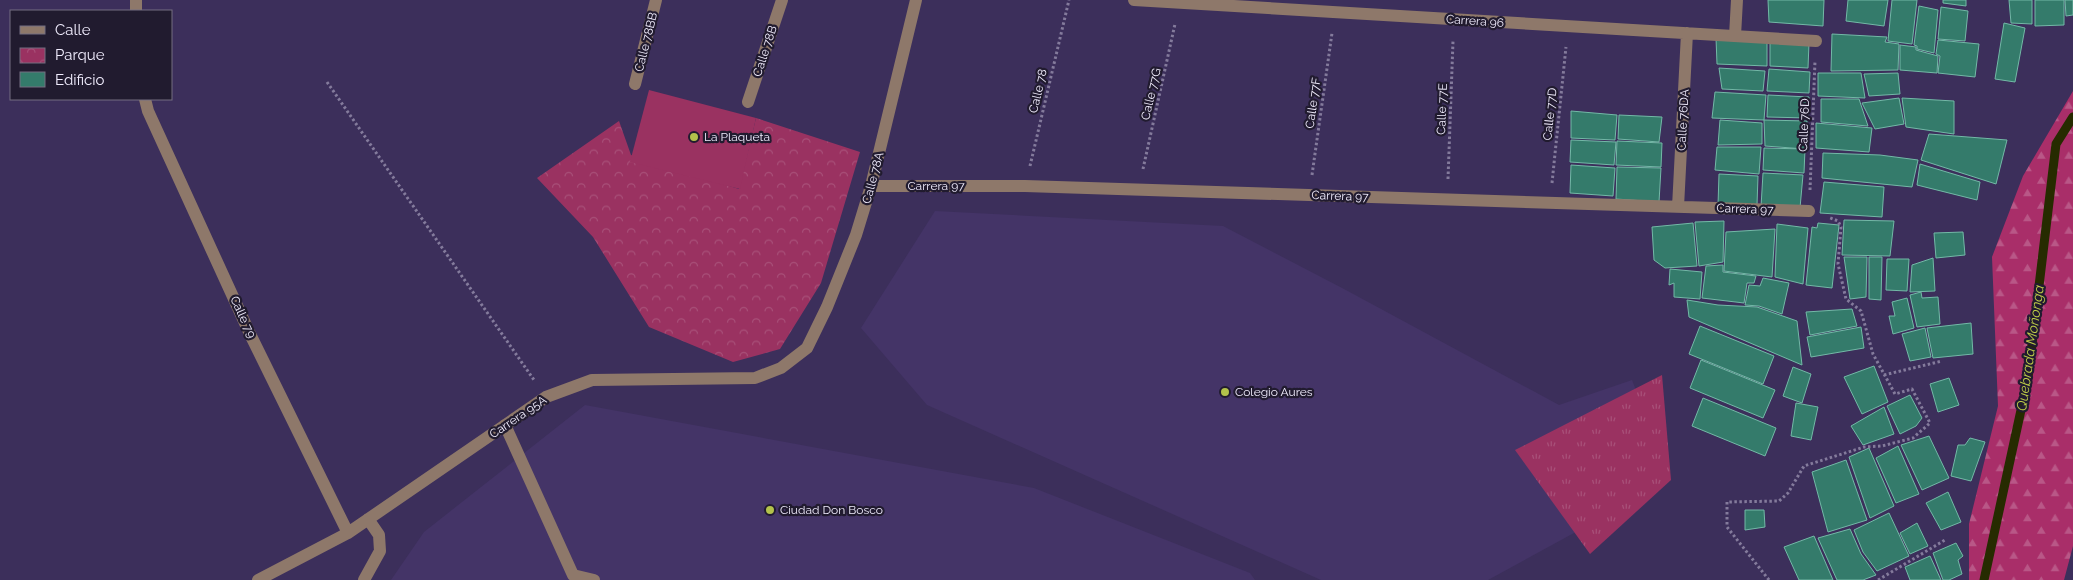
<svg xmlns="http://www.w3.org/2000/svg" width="2073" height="580" font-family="Raleway,sans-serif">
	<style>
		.built { fill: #443467 }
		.grass { fill: url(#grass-tufts) }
		.forest { fill: url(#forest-firs) }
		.park { fill: url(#park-crowns) }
		.garden { fill: #9a3261 }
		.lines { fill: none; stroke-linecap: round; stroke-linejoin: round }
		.stream { stroke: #262b00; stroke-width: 9 }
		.building { fill: #347b6b; stroke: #73b9a7 }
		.path { stroke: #847b9c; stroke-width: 3; stroke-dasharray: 2.5 2.5; stroke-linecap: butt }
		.minor { stroke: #8e786a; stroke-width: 12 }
		.poi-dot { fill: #b3c24b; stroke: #211b2f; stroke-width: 2 }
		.labels { text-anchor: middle; stroke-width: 4.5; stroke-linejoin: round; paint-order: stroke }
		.street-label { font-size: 12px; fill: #f0ecfd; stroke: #211b2f }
		.poi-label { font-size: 12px; fill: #f0ecfd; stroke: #211b2f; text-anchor: start }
		.water-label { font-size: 14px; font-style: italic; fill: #bfcf48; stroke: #211b2f }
	</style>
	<defs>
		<pattern id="grass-tufts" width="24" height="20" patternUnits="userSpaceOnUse" patternTransform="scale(1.25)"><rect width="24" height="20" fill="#9a3261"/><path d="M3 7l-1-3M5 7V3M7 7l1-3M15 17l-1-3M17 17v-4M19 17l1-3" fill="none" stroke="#a85079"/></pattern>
		<pattern id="forest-firs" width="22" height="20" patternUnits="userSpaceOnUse" patternTransform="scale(1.25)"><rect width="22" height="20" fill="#a92e69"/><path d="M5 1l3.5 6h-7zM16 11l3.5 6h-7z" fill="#b95787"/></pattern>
		<pattern id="park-crowns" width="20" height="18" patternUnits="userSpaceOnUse" patternTransform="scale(1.25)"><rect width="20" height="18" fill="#9a3261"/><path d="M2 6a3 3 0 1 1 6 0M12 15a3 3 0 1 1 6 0" fill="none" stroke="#a85079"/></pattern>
	</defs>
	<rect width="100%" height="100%" fill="#3c2f5b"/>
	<path class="built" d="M935,211L1223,226L1344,289L1559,405L1632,380L1671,480L1488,580H1321L927,405L861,328Z
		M585,405L1034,488L1250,573L1255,580H391L424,532Z"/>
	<path class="grass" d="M1662,375L1671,480L1590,554L1515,450Z"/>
	<path class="forest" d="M2073,91V546L2064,580H1969V524L1998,406L1992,257L2023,176Z"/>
	<path class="park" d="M756,118L860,152L821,283L780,349L733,362L649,327L593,237L537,178L619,121L631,155L739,189Z"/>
	<path class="garden" d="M649,90L756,118L740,189L630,162Z"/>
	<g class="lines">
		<path class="stream" d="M1984,580L2028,378L2056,144L2073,117"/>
	</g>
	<path class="building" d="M1768,0H1824L1823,26L1769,22Z
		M1848,0H1888L1884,26L1846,21Z
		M1892,0H1917L1912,44L1888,41Z
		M1943,0H1966V6L1943,3Z
		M2009,0H2032V24L2011,23Z
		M2035,0H2064V25L2035,26Z
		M2065,0H2073V15L2066,16Z
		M1919,6L1938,10L1934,53L1917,49V46L1914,45Z
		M1941,7L1968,11L1965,41L1938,39Z
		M2004,23L2025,28L2015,82L1995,79Z
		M1832,34L1887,37L1885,42L1899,44L1898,70L1831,71Z
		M1716,38L1767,42V66L1717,64Z
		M1938,40L1979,44L1975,77L1938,73L1940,56L1936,54Z
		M1770,41L1809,43L1808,68L1770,66Z
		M1900,45L1916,47V50L1938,56L1937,73L1900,70Z
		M1719,68L1765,71L1763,91L1722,89Z
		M1769,69L1810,72L1809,93L1767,91Z
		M1818,73H1861L1865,98L1818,96Z
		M1898,73L1900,94L1869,96L1864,74Z
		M1715,92L1766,95L1764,120L1712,118Z
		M1768,95L1809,97L1808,118L1767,117Z
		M1899,98L1904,124L1875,129L1862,103Z
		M1902,98L1954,101V134L1906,127Z
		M1821,99H1859L1868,126L1821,122Z
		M1571,111L1617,115L1615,140L1571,138Z
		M1619,115L1662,117L1659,142L1618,139Z
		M1720,120L1762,123V144L1718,145Z
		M1764,120L1807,121L1805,149L1765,146Z
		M1816,123L1872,128L1869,152L1816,148Z
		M1929,134L2007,140L1996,184L1921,160Z
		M1571,140L1616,142L1614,165L1570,162Z
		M1617,141L1662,143L1661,167L1616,165Z
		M1717,147H1761L1759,174L1715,170Z
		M1764,148L1805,149L1804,173L1763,170Z
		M1823,153L1880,155L1918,160L1912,187L1822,178Z
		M1920,164L1980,182L1977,200L1917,185Z
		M1571,165L1615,168L1613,196L1570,193Z
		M1617,167L1661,168L1659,202L1616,199Z
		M1763,173L1803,175L1800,208L1761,207Z
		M1719,174L1758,176L1757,205H1718Z
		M1824,182L1884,187L1882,217L1820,213Z
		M1844,220L1894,221L1890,256L1842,255Z
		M1724,221L1723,262L1699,266L1695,222Z
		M1693,223L1697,266L1665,268L1654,260L1652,227Z
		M1818,223L1839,225L1832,288L1806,285L1812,227L1817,228Z
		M1777,224L1808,228L1803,284L1775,277Z
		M1775,229L1772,277L1724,271L1726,232Z
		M1963,232L1965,255L1936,258L1934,233Z
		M1844,257H1867L1866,297L1850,299Z
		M1869,257H1882L1881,300L1869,299Z
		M1933,258L1935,291L1910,292L1912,265Z
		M1887,259H1909L1907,291L1886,290Z
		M1723,265V272L1756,276L1754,283H1747L1744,303L1702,298L1706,266Z
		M1670,269L1702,272L1700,299L1674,297V283L1669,285Z
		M1763,278L1789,283L1782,314L1759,306L1745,305L1749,285L1760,286Z
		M1921,292L1922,298L1938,297L1940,324L1917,327L1910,295Z
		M1907,298L1914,328L1893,334L1889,316H1895L1892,302Z
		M1687,300L1718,305L1757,307L1797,321L1802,365L1689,317Z
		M1852,309L1857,326L1810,335L1806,312Z
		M1971,323L1973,354L1933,358L1927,328Z
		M1700,326L1774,356L1763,384L1689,354Z
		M1861,327L1864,348L1811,357L1807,337Z
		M1925,328L1931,357L1910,361L1902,334Z
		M1701,360L1775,390L1763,418L1690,388Z
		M1874,366L1888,402L1862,414L1844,377Z
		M1793,367L1811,374L1802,403L1783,396Z
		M1949,378L1959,405L1938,412L1930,384Z
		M1910,395L1922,418L1916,426L1900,434L1887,406Z
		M1703,398L1776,428L1765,456L1692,426Z
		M1796,403L1818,407L1811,440L1791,436Z
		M1884,407L1894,434L1863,445L1851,426Z
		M1929,436L1949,478L1922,490L1901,445Z
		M1970,438L1985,442L1971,481L1951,476L1958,445H1965Z
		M1898,446L1919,494L1896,503L1876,458Z
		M1869,448L1894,506L1870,518L1849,457Z
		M1846,460L1867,520L1828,532L1812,472Z
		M1948,492L1961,522L1941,530L1926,503Z
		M1745,510H1764L1765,527L1745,530Z
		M1889,513L1909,556L1877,571L1863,552L1854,530Z
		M1917,523L1928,546L1910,554L1900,533Z
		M1850,529L1861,554L1876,575L1863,580H1837L1818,538Z
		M1814,536L1833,580H1799L1784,547Z
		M1956,543L1963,556L1958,560L1962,574L1949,580H1943L1933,553Z
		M1930,556L1941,580H1910L1905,567Z"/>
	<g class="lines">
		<path class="path" d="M327,82L534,380
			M1030,166L1069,0
			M1143,169L1175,24
			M1312,175L1332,33
			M1448,179L1453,41
			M1552,183L1566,47
			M1810,190L1815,61
			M1884,375L1942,361
			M1769,580L1727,527V502L1779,501L1788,493L1804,466L1864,447L1882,446L1913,438L1930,423L1912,389L1895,394L1873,354L1861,311L1846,299L1838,264L1841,227L1838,221L1828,217
			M1878,580L1945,540"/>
		<path class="minor" d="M1134,0L1816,41
			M136,11V0
			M1735,36L1737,0
			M635,84L656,0
			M145,99L148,111L250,334L348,533
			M748,102L782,0
			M871,186H1025L1809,211
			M1678,207L1687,33
			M505,425L573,575L594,580
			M258,580L348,533L546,397L592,380L755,378L781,368L807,348L827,307L856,235L871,186L916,0
			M364,580L380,551L379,535L368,519"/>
	</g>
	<g class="poi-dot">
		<circle cx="694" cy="137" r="5"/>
		<circle cx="1225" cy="392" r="5"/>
		<circle cx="770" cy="510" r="5"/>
	</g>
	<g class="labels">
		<g class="street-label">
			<text transform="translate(1475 21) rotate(4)" y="4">Carrera 96</text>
			<text transform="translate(646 42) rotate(-76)" y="4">Calle 78BB</text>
			<text transform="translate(765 51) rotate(-72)" y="4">Calle 78B</text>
			<text transform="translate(1038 91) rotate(-77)" y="4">Calle 78</text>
			<text transform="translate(1151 94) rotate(-77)" y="4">Calle 77G</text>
			<text transform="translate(1313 103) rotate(-82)" y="4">Calle 77F</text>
			<text transform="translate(1442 109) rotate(-88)" y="4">Calle 77E</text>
			<text transform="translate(1550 114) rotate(-84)" y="4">Calle 77D</text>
			<text transform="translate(1683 120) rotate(-87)" y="4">Calle 76DA</text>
			<text transform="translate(1804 125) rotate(-88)" y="4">Calle 76D</text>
			<text transform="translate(873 178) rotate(-75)" y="4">Calle 78A</text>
			<text x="936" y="190">Carrera 97</text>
			<text transform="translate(1340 196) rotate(2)" y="4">Carrera 97</text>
			<text transform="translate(1745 209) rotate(2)" y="4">Carrera 97</text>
			<text transform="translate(243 317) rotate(65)" y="4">Calle 79</text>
			<text transform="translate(518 417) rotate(-34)" y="4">Carrera 95A</text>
		</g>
		<g class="poi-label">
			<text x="704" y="141">La Plaqueta</text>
			<text x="1235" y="396">Colegio Aures</text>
			<text x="780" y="514">Ciudad Don Bosco</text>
		</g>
		<g class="water-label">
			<text transform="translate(2030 348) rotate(-82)" y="5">Quebrada Moñonga</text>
		</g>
	</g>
	<rect x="10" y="10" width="162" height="90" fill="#211b2f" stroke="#746f81"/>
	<rect x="20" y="26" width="25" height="8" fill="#8e786a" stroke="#746f81"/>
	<text x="55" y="35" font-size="15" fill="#f0ecfd">Calle</text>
	<rect x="20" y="48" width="25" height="15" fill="url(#park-crowns)" stroke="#746f81"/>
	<text x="55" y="60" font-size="15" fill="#f0ecfd">Parque</text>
	<rect x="20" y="72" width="25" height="15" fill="#347b6b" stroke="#746f81"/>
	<text x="55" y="85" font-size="15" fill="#f0ecfd">Edificio</text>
</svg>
